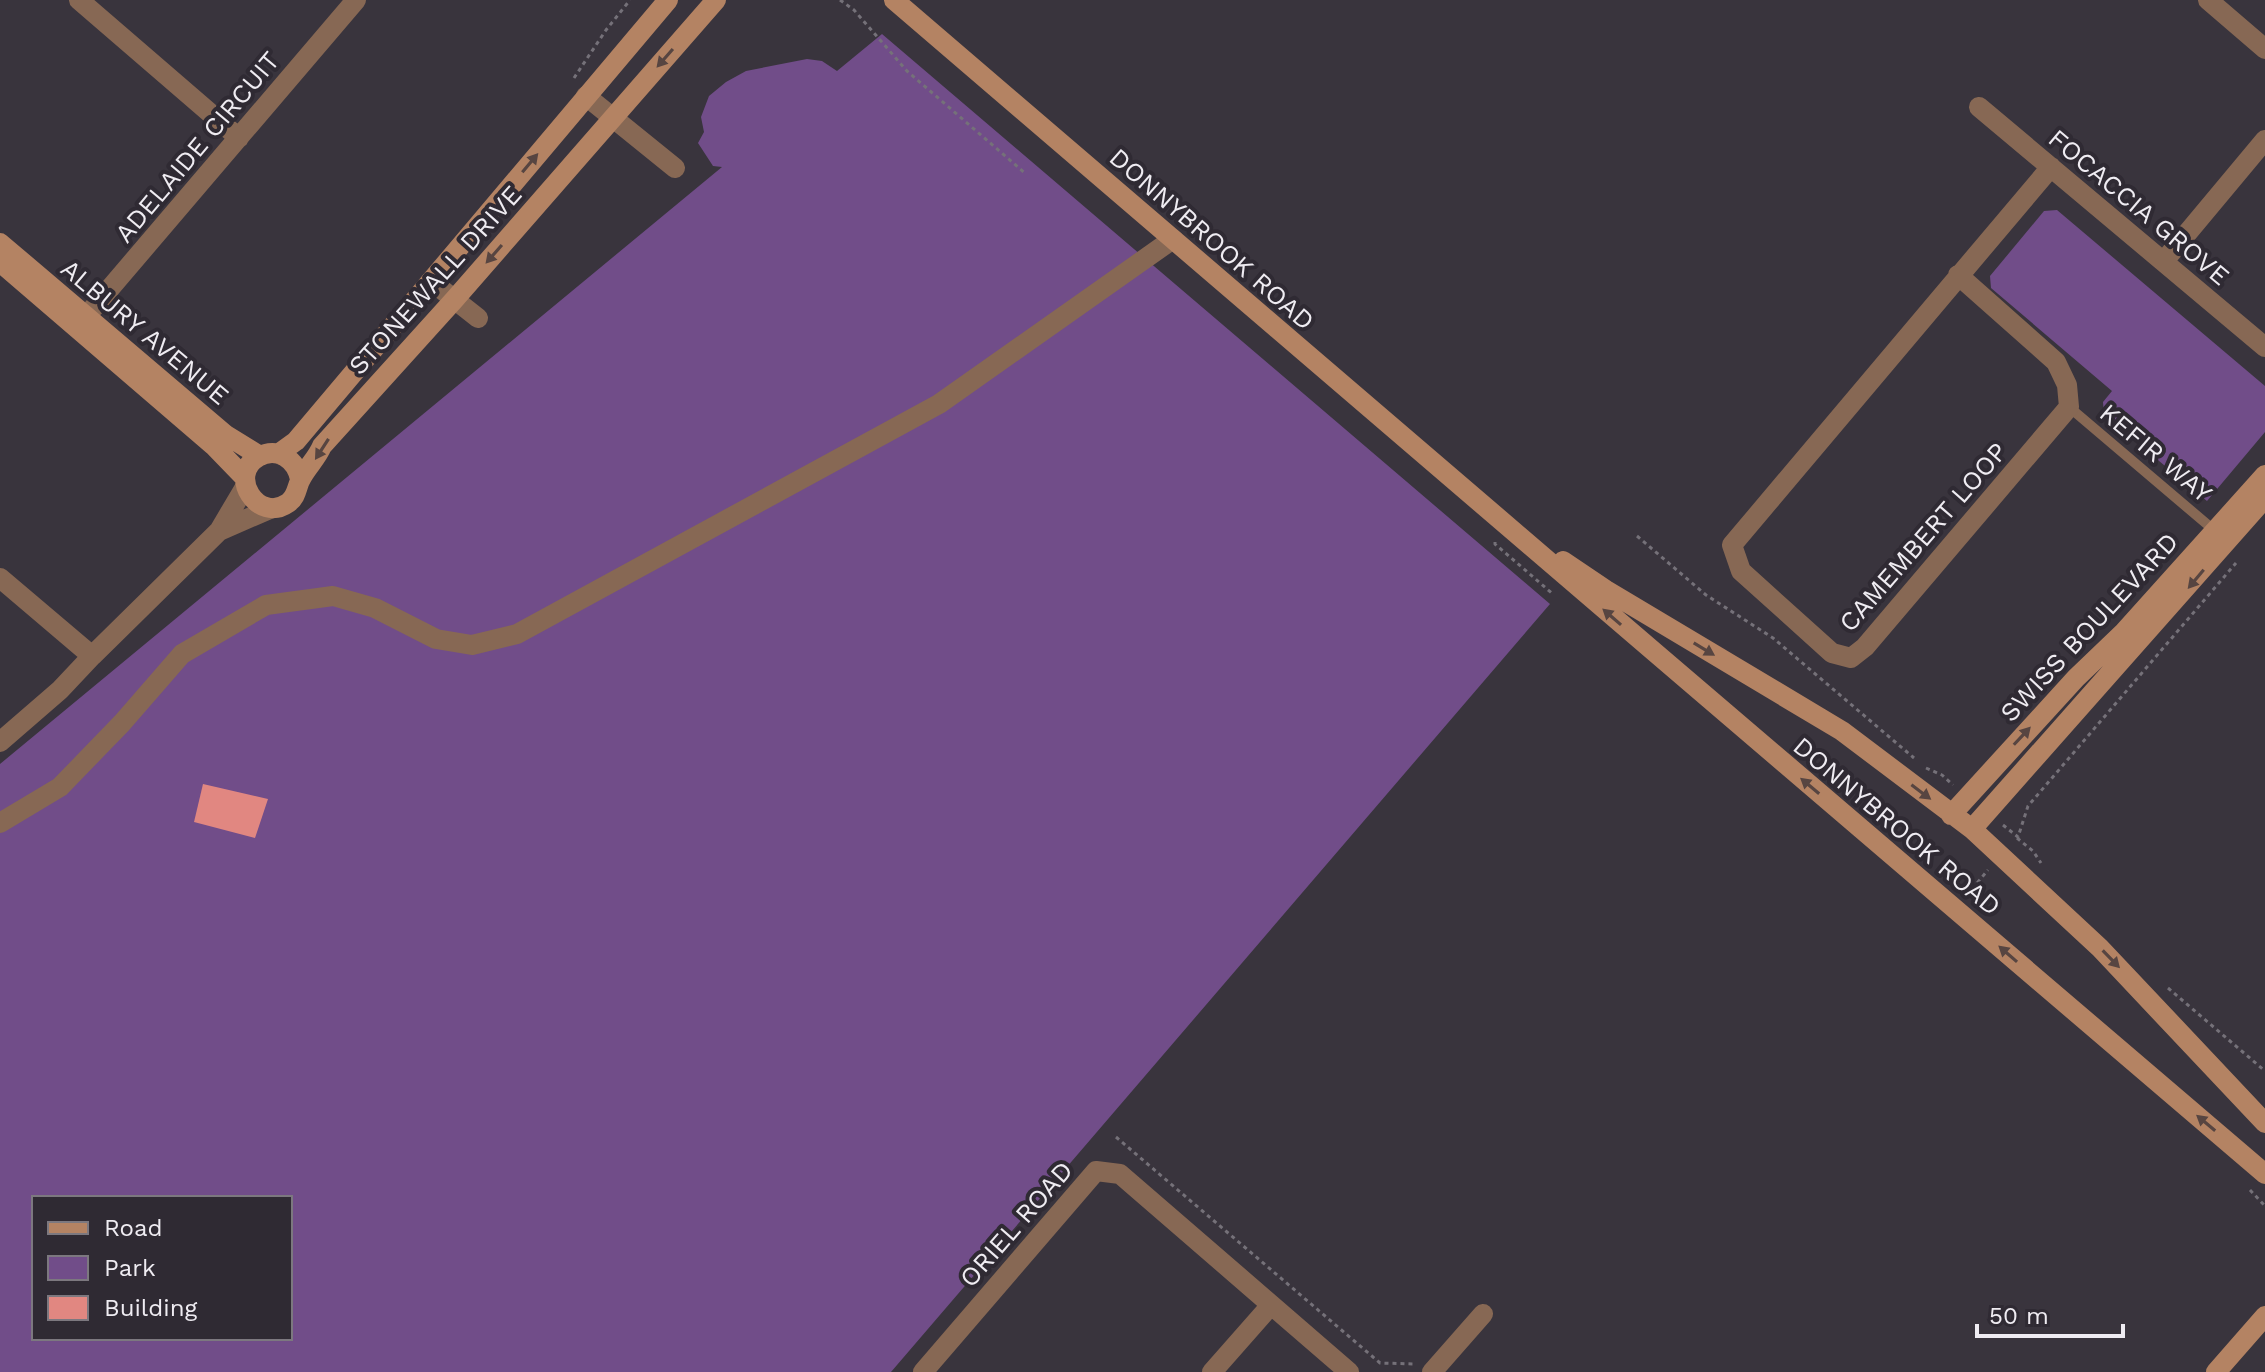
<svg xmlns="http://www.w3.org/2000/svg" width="2265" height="1372" font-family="'Work Sans',sans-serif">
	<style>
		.green { fill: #714d89; fill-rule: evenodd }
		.building { fill: #e18781 }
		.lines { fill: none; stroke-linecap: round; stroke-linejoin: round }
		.path { stroke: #757179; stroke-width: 3; stroke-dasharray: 4 4; stroke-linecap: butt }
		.lane { stroke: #876854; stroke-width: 10 }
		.street { stroke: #876854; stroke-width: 20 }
		.secondary { stroke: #b48363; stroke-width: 20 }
		.oneway { fill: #574541 }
		.labels { text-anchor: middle; stroke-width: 8; stroke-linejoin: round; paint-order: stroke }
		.street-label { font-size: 26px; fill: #efecf2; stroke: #2f2a33 }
	</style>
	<rect width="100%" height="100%" fill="#39343d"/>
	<path class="green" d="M882,34L1550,604L891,1372H0V764L722,167L713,166L698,143L704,132L701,117L709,96L726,82L746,71L807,59L822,61L837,71ZM34,1198H290V1338H34Z
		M2057,210L2265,386V432L2207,501L2104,415L2103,402L2112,391L1991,288L1990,276L2044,211Z"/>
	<path class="building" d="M203,784L268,799L255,838L194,822Z"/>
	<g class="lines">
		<path class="path" d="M840,0L854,10L907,71L1026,174
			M574,78L606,30L630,0
			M1637,536L1706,595L1773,638L1914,758
			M1495,542V544L1554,595
			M1926,768L1942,775L1953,785
			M2003,825L2018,837L2028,806L2236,563
			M2017,838L2033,851L2041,863
			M1967,895L1988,870
			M2168,988L2265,1071
			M1116,1137L1380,1363L1414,1364
			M2250,1190L2265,1206"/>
		<path class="lane" d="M2069,407L2215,531"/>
		<path class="street" d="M79,0L239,138
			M2208,0L2265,49
			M586,96L675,168
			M1979,107L2265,347
			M2164,261L2265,140
			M1958,275L2056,362L2067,385L2069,407L1865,647L1851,658L1832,653L1741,571L1732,545L2051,167
			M431,281L478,318
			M77,327L356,0
			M219,531L272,508
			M0,578L92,656
			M0,742L60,690L92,656L219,531L245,487
			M0,823L60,787L122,723L182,654L266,605L333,596L375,608L436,639L472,645L517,634L939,404L1173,239
			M923,1372L1096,1171L1120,1174L1349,1372
			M1212,1372L1271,1305
			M1432,1372L1483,1314"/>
		<path class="secondary" d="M894,0C1351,391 1807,784 2265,1174
			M0,243L226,435L260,456
			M0,262L215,447L245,478
			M278,454L296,441L668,0
			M300,479C296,460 278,446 258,457C227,475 258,524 288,503C298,496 296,486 302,477C308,466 317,458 322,446L454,300L716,0
			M1563,561L1606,590L1842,731L1972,829L2100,948L2265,1123
			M1951,815L2076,678L2124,632L2265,475
			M1972,829L2265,498
			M2216,1372L2265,1316"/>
	</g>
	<defs><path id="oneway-solid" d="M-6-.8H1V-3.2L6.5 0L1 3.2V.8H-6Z" transform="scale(2)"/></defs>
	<g class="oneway">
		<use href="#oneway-solid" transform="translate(665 58) rotate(131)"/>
		<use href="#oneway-solid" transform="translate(530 163) rotate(-50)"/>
		<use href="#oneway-solid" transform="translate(494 254) rotate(131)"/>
		<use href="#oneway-solid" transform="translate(322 449) rotate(123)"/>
		<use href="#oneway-solid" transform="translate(2196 579) rotate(130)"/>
		<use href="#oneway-solid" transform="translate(1612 617) rotate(-139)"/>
		<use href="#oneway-solid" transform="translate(1704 649) rotate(31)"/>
		<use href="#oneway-solid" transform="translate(2022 736) rotate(-47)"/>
		<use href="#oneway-solid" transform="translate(1810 786) rotate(-140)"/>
		<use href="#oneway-solid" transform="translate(1921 792) rotate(37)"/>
		<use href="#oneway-solid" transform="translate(2008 954) rotate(-139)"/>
		<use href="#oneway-solid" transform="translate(2111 959) rotate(46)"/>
		<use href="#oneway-solid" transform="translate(2206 1123) rotate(-140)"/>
	</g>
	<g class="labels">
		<g class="street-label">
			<text transform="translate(197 147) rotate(-50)" y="9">ADELAIDE CIRCUIT</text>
			<text transform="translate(2139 207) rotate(40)" y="9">FOCACCIA GROVE</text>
			<text transform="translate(1212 239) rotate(41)" y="9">DONNYBROOK ROAD</text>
			<text transform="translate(435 280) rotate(-48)" y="9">STONEWALL DRIVE</text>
			<text transform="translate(145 332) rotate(40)" y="9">ALBURY AVENUE</text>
			<text transform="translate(2156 453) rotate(40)" y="9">KEFIR WAY</text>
			<text transform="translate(1923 537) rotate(-49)" y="9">CAMEMBERT LOOP</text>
			<text transform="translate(2089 627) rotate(-47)" y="9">SWISS BOULEVARD</text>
			<text transform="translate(1897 826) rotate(40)" y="9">DONNYBROOK ROAD</text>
			<text transform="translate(1016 1224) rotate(-49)" y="9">ORIEL ROAD</text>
		</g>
	</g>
	<rect x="32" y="1196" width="260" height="144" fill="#2f2a33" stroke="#7c787f" stroke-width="2"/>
	<rect x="48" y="1222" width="40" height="12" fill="#b48363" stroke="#7c787f" stroke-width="2"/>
	<text x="104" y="1236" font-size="24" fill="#efecf2">Road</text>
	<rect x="48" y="1256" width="40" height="24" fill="#714d89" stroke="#7c787f" stroke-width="2"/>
	<text x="104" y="1276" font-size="24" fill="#efecf2">Park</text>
	<rect x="48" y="1296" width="40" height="24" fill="#e18781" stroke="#7c787f" stroke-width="2"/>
	<text x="104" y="1316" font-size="24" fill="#efecf2">Building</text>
	<path d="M1977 1324v12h146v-12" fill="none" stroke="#efecf2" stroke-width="4"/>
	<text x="1989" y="1324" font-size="24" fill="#efecf2" stroke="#2f2a33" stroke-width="6" paint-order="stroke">50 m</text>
</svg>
